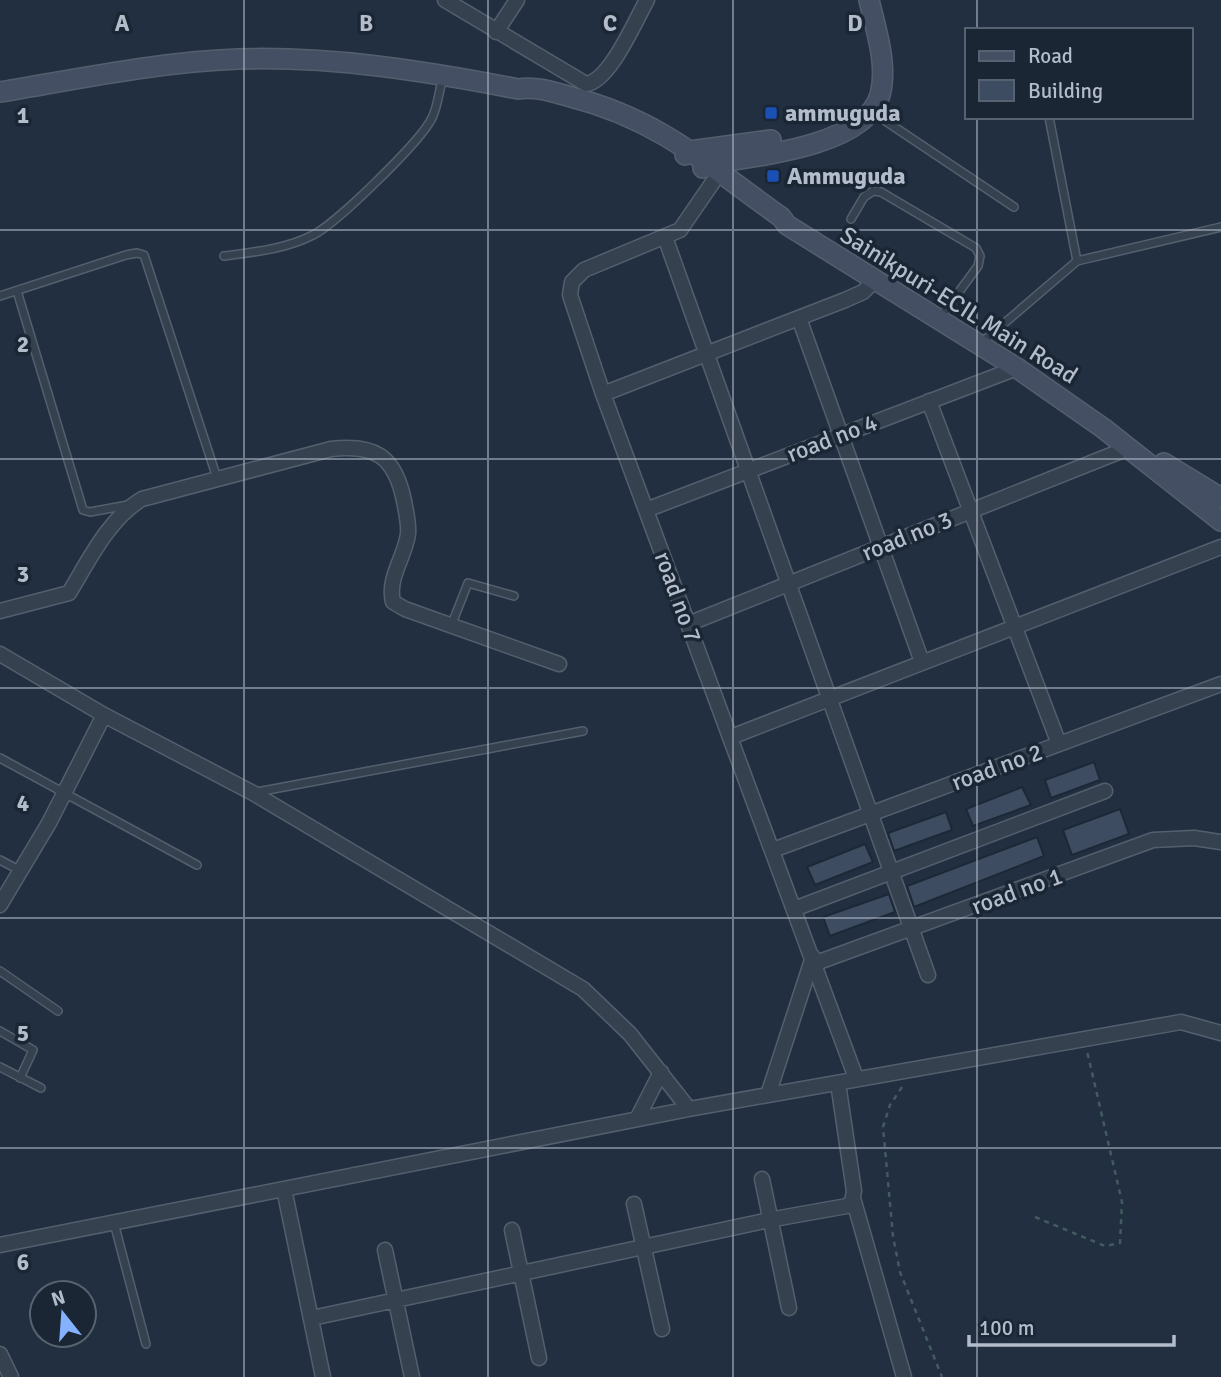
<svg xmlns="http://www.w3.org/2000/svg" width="1221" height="1377" font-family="Signika,sans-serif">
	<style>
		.building { fill: #3d4c61; stroke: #1d2837; stroke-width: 2 }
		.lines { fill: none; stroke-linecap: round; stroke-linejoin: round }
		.service-casing { stroke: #545f6e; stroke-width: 10 }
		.minor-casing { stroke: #545f6e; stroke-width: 17 }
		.secondary-casing { stroke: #545f6e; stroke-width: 22 }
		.path { stroke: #425b5f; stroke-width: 2.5; stroke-dasharray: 5 5; stroke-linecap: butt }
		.service { stroke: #364150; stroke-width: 7 }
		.minor { stroke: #364150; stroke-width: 14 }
		.secondary { stroke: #444f64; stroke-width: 19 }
		.grid { fill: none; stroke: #b2bccb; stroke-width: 2; stroke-opacity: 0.55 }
		.transit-dot { fill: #1a4fb4; stroke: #1b2635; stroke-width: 2.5 }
		.labels { text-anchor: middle; stroke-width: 7; stroke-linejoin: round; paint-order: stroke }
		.poi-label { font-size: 24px; font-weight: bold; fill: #b2bccb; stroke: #1b2635; text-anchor: start }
		.street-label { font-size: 24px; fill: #b2bccb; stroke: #1b2635 }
		.grid-label { font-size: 23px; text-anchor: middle; font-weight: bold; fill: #b2bccb; stroke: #1b2635; stroke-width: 7; stroke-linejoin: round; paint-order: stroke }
	</style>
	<rect width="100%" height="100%" fill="#222f41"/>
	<path class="building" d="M1094,762L1100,780L1051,798L1045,780Z
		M1022,787L1031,805L973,826L966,809Z
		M1120,809L1129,834L1072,855L1063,830Z
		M946,812L952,830L894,851L888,833Z
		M1037,837L1044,856L914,907L907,886Z
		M865,844L873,862L815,885L807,867Z
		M889,894L895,912L830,936L823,917Z"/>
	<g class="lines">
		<defs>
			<path id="service" d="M872,112L1014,207
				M1049,117L1077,261
				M851,219L864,197L873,191L881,192L976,248L980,256L978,266L939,319
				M224,256C254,252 286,249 313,235C336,224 421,141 432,118C438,106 439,90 443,77
				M17,291L83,510L90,512L128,505
				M0,296L126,255L137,253L144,255L217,478
				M980,344L1077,261L1221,227
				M451,626L468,583L514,596
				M0,758L197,865
				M257,792L583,731
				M0,860L21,871
				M0,971L58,1011
				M0,1031L33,1050L20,1078
				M0,1067L41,1088
				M114,1223L146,1344"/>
			<path id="minor" d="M445,0L586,84C610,81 635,21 647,0
				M496,32L517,0
				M713,182L680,230L584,270L572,282L570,295L603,394L856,1078
				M665,237L928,975
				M799,318L922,662
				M603,394L845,300L863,292L874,281
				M929,401L1059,744
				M646,510L1017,368
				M0,611L69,593C88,562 109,518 142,499L331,449C375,444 395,456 404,501C406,511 409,524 408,534C405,557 387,578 393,602L405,609L559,664
				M688,624L1126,449
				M0,654L104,715L253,793L583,989L630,1034L689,1109
				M731,737L1221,547
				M773,850L1221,684
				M0,905L49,823L104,715
				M794,909L1105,791
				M816,963L1153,840L1194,838L1221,842
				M768,1095L813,957
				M637,1119L661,1072
				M762,1179L789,1308
				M284,1189L323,1377
				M853,1198L904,1377
				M634,1204L662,1329
				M512,1230L539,1358
				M0,1245L689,1109L1181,1022L1221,1033
				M385,1250L412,1377
				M312,1318L774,1219L847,1206L852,1202L854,1191L838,1083
				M0,1354L11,1377"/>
			<path id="secondary" d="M0,92C78,79 158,62 238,59C331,56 426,71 518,89C536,86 554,92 571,97C659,119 709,166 781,217L787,225L1017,368L1103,428L1221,521
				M685,155L690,151L771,140
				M703,168L707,164C752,157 865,147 880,95C888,65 876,30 869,0
				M1164,463L1221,498"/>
		</defs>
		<use href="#service" class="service-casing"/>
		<use href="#minor" class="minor-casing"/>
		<use href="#secondary" class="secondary-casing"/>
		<path class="path" d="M902,1087L890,1105L883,1127L893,1236L900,1272L942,1377
			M1035,1217L1105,1246L1120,1243L1122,1202L1087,1051"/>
		<use href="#service" class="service"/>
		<use href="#minor" class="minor"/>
		<use href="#secondary" class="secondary"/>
	</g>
	<path class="grid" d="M244,0V1377M488,0V1377M733,0V1377M977,0V30M977,117V1377M0,230H1221M0,459H1221M0,688H1221M0,918H1221M0,1148H1221"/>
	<g class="transit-dot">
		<rect x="764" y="106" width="14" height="14" rx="3.5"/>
		<rect x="766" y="169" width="14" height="14" rx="3.5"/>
	</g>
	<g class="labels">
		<g class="poi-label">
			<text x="785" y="121">ammuguda</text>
			<text x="787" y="184">Ammuguda</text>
		</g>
		<g class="street-label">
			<text transform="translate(959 305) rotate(32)" y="8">Sainikpuri-ECIL Main Road</text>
			<text transform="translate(832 438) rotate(-21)" y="8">road no 4</text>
			<text transform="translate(907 536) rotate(-22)" y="8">road no 3</text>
			<text transform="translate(678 597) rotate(70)" y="8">road no 7</text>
			<text transform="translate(997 767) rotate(-20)" y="8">road no 2</text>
			<text transform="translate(1017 891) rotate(-20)" y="8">road no 1</text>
		</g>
	</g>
	<g class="grid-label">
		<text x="122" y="31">A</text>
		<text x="366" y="31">B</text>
		<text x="610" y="31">C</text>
		<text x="855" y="31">D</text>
		<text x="23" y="123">1</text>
		<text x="23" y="352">2</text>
		<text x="23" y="582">3</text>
		<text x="23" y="811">4</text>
		<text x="23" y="1041">5</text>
		<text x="23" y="1270">6</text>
	</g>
	<rect x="965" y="28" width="228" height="91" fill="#1b2635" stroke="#576271" stroke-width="2"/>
	<rect x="979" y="51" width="35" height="10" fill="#444f64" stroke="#576271" stroke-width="2"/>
	<text x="1028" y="63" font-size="21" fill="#b2bccb">Road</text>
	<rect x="979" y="80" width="35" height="21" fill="#3d4c61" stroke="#576271" stroke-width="2"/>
	<text x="1028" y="98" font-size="21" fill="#b2bccb">Building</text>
	<g transform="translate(63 1314) rotate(343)"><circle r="33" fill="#1b2635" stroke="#576271" stroke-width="2"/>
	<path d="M0-5L12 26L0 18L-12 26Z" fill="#84b2ff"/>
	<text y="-10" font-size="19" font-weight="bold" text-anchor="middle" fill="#b2bccb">N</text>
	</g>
	<path d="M969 1335v10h205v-10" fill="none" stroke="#b2bccb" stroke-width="3.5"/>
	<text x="979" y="1335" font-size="21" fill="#b2bccb" stroke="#1b2635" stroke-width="5" paint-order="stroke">100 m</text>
</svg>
